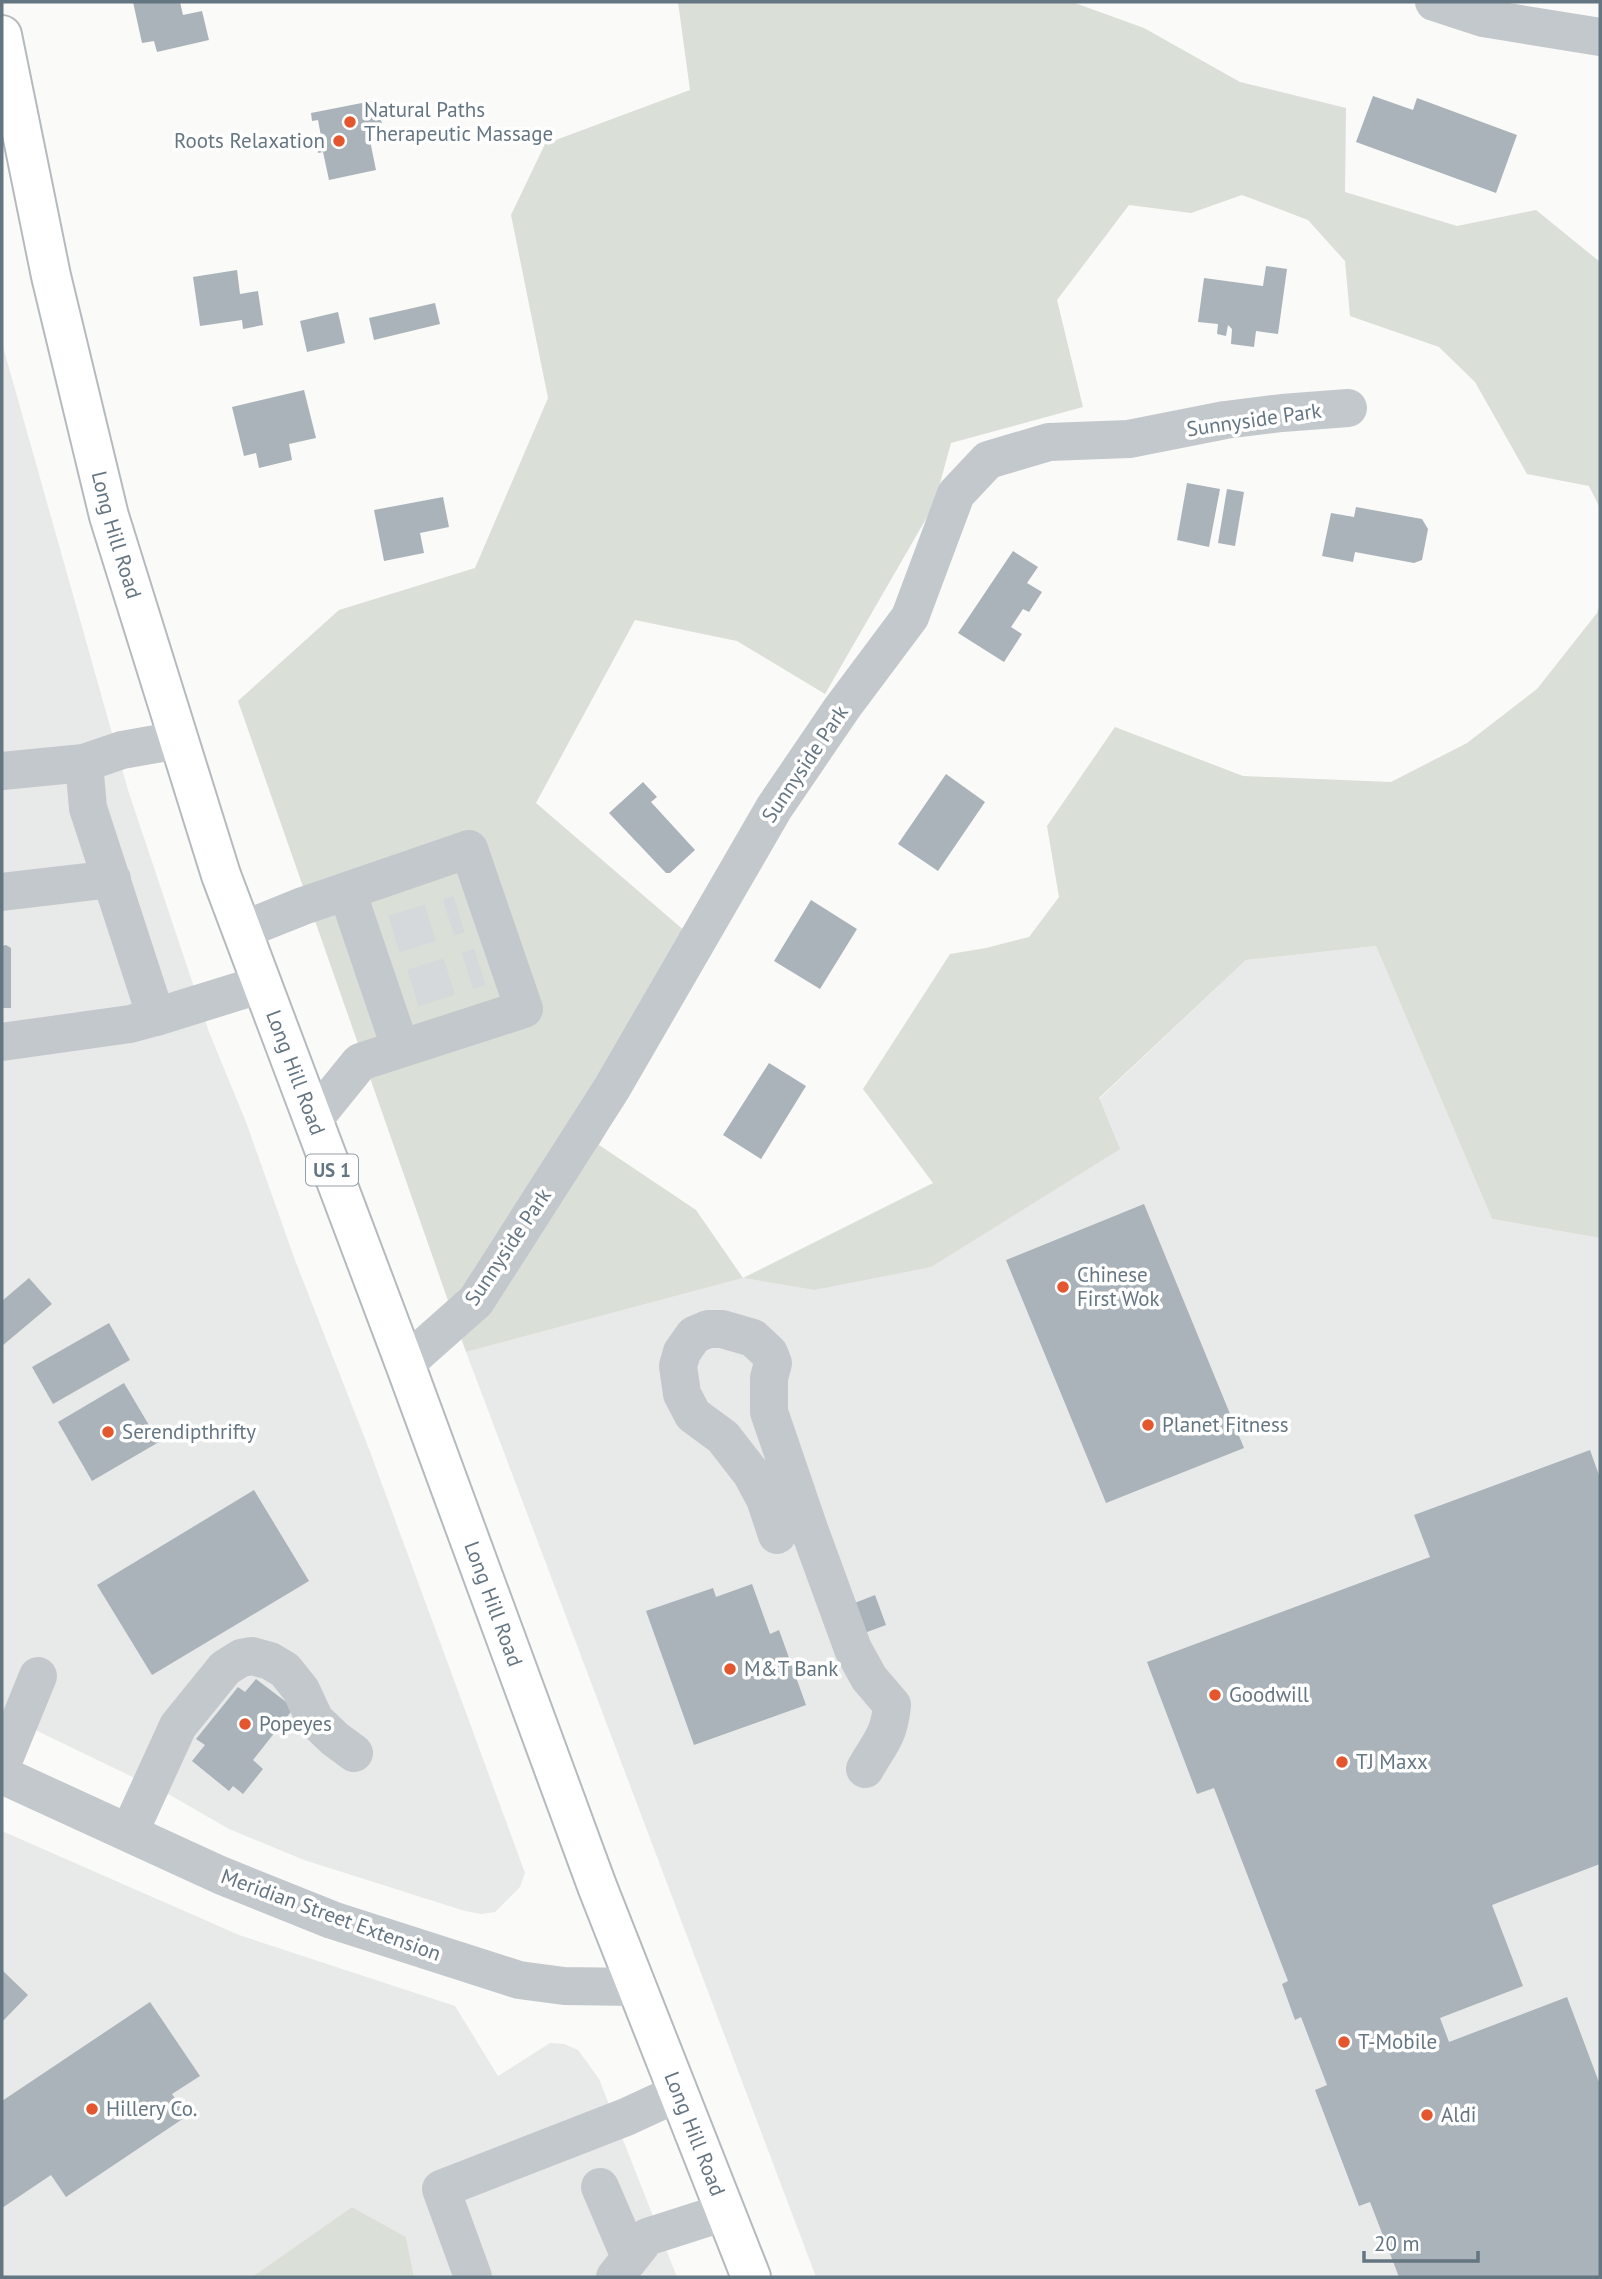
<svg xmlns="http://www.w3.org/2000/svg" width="1602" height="2279" font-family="'PT Sans',sans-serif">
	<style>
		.built { fill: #e8e9e9 }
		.green { fill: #dadfd7 }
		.building { fill: #aab3b9 }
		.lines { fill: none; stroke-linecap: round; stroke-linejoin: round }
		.minor-tunnel { stroke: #d5d9db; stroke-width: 38; stroke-dasharray: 38 19; stroke-linecap: butt }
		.major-casing { stroke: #b5babe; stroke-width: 42 }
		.minor { stroke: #c3c8cc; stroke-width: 38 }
		.major { stroke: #fff; stroke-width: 38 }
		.poi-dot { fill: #e4572e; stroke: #fff; stroke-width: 2.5 }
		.labels { text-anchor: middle; stroke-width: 7; stroke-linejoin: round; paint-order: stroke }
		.shield { fill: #fff; stroke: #939fa8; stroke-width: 2 }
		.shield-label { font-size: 19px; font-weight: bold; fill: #657683 }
		.poi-label { font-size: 21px; fill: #657683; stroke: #fff; text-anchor: start }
		.street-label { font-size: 21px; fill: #657683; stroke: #fff }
	</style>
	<rect width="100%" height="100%" fill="#fafaf8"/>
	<path class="built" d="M2,343L128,790L209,1032L246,1122L295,1260L369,1449L525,1873L520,1887L495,1912L481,1914L465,1911L304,1860L229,1829L170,1795L2,1714Z
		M1376,946L1492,1219L1600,1238V2277H816L466,1352L743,1278L814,1290L1099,1099L1246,960Z
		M2,1831L239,1935L455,2006L498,2076L550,2043L564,2044L578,2050L599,2079L677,2277H414L406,2237L352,2207L252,2277H2Z"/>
	<path class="green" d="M678,2H1072L1144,28L1240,82L1346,108L1345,192L1457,226L1536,210L1600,262V508L1589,486L1527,474L1475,382L1439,347L1350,316L1345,261L1308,220L1242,195L1191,213L1129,205L1057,300L1083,407L951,443L934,505L825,694L737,641L635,620L536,803L708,951L599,1145L696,1210L743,1278L933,1183L863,1089L950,954L986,948L1029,937L1059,897L1047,826L1115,727L1243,776L1391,782L1467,743L1537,689L1597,613L1600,604V1238L1492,1219L1376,946L1246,960L1099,1098L1120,1149L931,1267L814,1290L743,1278L466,1352L238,701L339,610L475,568L548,398L511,215L545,144L690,90Z
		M352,2207L406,2237L414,2277H252Z"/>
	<path class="building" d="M133,2H180L183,15L202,11L209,40L157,52L154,41L142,43Z
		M1373,96L1413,110L1417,98L1517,135L1496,193L1356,142Z
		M377,100L382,124L367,126L376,170L329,180L323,152L318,153L315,137L321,136L318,120L312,121L311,113Z
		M1266,266L1287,269L1278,334L1256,331L1254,347L1231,344L1232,329L1228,325L1226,336L1217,334L1218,324L1198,322L1204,278L1263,286Z
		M237,270L240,294L258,291L263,325L243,329L242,320L200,326L193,277Z
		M435,303L440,324L374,340L369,318Z
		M338,312L345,343L307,352L300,321Z
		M304,390L316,438L289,444L292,460L259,468L256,453L244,456L232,407Z
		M1187,483L1220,489L1209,547L1177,540Z
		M1227,489L1244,492L1235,546L1218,543Z
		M443,497L449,527L420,533L424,553L384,561L374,510Z
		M1356,507L1422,519L1428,529L1422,560L1414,563L1355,552L1353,562L1322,556L1331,513L1354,517Z
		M1013,551L1038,567L1027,583L1042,592L1029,612L1023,609L1011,627L1022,634L1004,662L958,633Z
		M946,774L985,802L938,871L898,844Z
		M643,782L657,797L651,802L695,850L670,873H666L609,813Z
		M811,900L857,929L820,989L774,961Z
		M6,945L11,948V1008H2V946Z
		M769,1063L806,1086L761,1159L723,1135Z
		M1144,1204L1244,1448L1106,1503L1006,1260Z
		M29,1278L52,1304L2,1346V1301Z
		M109,1323L130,1360L53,1404L32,1367Z
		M124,1383L159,1442L92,1481L58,1422Z
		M1590,1450L1600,1478V1864L1492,1905L1523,1986L1440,2018L1449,2042L1567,1997L1600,2085V2277H1399L1370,2202L1359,2206L1315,2090L1327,2085L1301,2017L1295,2020L1282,1984L1288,1981L1214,1788L1197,1794L1147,1662L1430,1557L1414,1515Z
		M254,1490L309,1581L152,1675L97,1585Z
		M752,1584L770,1634L779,1630L806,1705L694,1745L646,1611L713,1588L716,1597Z
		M875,1595L886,1625L840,1642L829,1613Z
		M256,1679L294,1708L253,1760L263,1769L243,1794L233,1786L229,1791L192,1761L205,1745L196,1739L238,1687L245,1692Z
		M2,1970L28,1995L2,2022Z
		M150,2002L200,2076L172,2094L187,2116L66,2197L51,2175L2,2208V2101Z"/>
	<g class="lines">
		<path class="minor-tunnel" d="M394,934L459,914
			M413,988L480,967"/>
		<defs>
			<g id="major">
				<path id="s1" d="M2,35L51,276L109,516L221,875L405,1364L597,1886L751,2277"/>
			</g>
		</defs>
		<use href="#major" class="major-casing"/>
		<path class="minor" d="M1434,2L1483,18L1600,37
			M179,740L122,750L84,763L88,808L156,1017L262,984
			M2,771L84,763
			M347,891L400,1047
			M2,892L112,879
			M243,930L303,906L469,849L524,1009L360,1062L313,1120
			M2,1042L130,1024L156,1017
			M405,1364L476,1301L612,1088L774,808L842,708L910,617L956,494L988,460L1049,442L1129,439L1225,420L1282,413L1348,408
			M777,1535L765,1499L751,1473L723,1437L693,1415L682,1394L678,1366L682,1352L694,1335L708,1329H722L753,1338L769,1353L773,1363L769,1378V1412L808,1526L853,1649L869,1678L892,1705C889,1737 880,1742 865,1769
			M2,1764L38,1676
			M2,1775L220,1875L332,1920L519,1980L564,1986L636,1987
			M129,1833L178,1726L225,1668L241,1658L252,1656L270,1661L285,1670L301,1690L315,1720L335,1739L354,1753
			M600,2187L630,2257
			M473,2277L441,2189L626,2117L678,2093
			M615,2277L647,2237L725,2212"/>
		<use href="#major" class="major"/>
	</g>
	<g class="poi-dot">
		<circle cx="350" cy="122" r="7"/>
		<circle cx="339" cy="141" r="7"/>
		<circle cx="1063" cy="1287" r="7"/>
		<circle cx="1148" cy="1425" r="7"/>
		<circle cx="108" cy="1432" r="7"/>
		<circle cx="730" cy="1669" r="7"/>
		<circle cx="1215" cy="1695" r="7"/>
		<circle cx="245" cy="1724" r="7"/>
		<circle cx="1342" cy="1762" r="7"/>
		<circle cx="1344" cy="2042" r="7"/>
		<circle cx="92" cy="2109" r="7"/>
		<circle cx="1427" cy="2115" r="7"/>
	</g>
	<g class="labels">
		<rect class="shield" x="306" y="1154.5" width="52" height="31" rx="5"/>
		<g class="shield-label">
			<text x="332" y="1177">US 1</text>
		</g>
		<g class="poi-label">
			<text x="364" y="117">Natural Paths<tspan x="364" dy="24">Therapeutic Massage</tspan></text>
			<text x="325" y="148" text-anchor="end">Roots Relaxation</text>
			<text x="1077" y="1282">Chinese<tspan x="1077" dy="24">First Wok</tspan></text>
			<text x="1162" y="1432">Planet Fitness</text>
			<text x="122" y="1439">Serendipthrifty</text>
			<text x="744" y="1676">M&amp;T Bank</text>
			<text x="1229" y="1702">Goodwill</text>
			<text x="259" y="1731">Popeyes</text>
			<text x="1356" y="1769">TJ Maxx</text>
			<text x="1358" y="2049">T-Mobile</text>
			<text x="106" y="2116">Hillery Co.</text>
			<text x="1441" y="2122">Aldi</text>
		</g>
		<g class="street-label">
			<text transform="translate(1254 420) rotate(-8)" y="7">Sunnyside Park</text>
			<text dy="7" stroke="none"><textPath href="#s1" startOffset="513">Long Hill Road</textPath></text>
			<text transform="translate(805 764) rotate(-56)" y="7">Sunnyside Park</text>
			<text dy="7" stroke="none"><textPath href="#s1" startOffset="1080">Long Hill Road</textPath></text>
			<text transform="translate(508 1247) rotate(-56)" y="7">Sunnyside Park</text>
			<text dy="7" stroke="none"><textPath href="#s1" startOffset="1647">Long Hill Road</textPath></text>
			<text transform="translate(331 1915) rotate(20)" y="7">Meridian Street Extension</text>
			<text dy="7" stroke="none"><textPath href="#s1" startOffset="2214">Long Hill Road</textPath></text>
		</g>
	</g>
	<rect width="1602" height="2279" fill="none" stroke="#657683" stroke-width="7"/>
	<path d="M1364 2251v10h114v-10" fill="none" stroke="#657683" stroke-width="3.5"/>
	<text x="1374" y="2251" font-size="21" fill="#657683" stroke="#ffffff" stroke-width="5" paint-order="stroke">20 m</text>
</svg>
